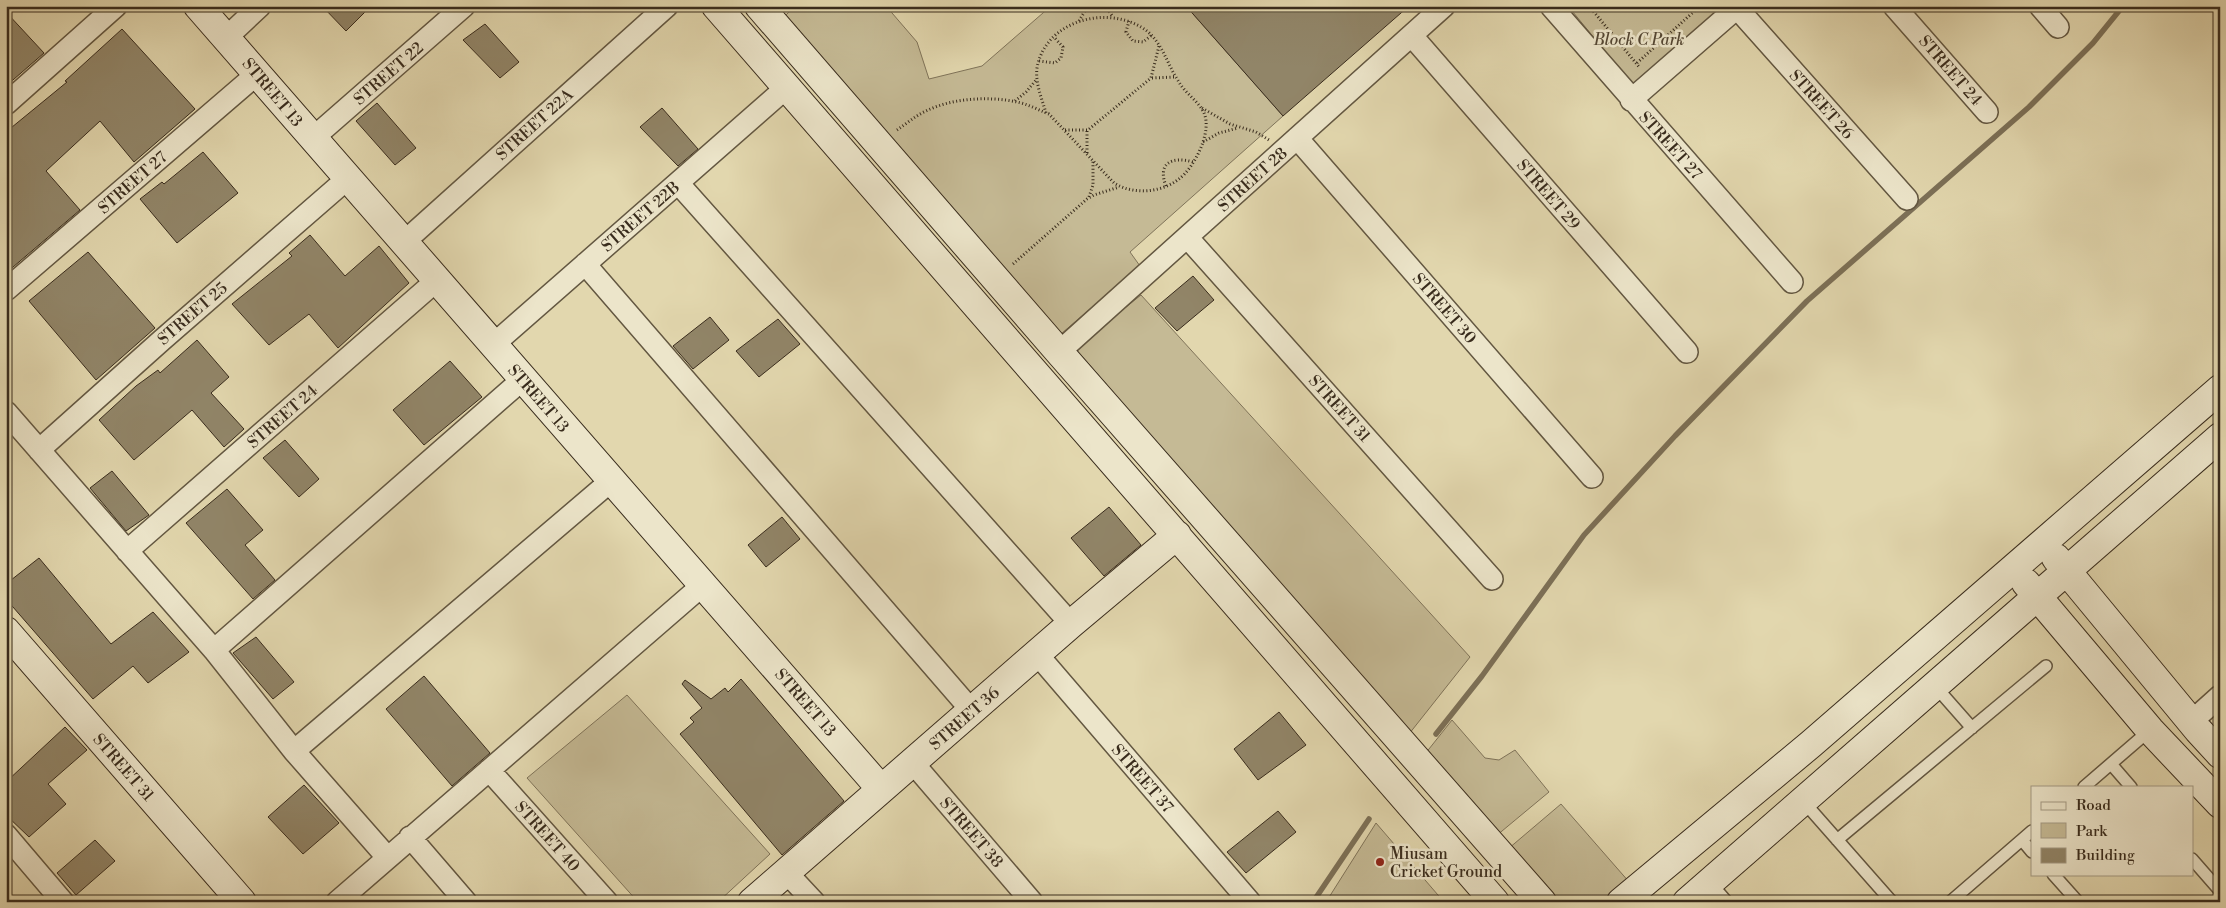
<svg xmlns="http://www.w3.org/2000/svg" width="2226" height="908" font-family="'Libre Bodoni',serif">
	<style>
		.green { fill: #c5ba95; stroke: #7f7359 }
		.lines { fill: none; stroke-linecap: round; stroke-linejoin: round }
		.stream { stroke: #7c7057; stroke-width: 5.5 }
		.building { fill: #918568; stroke: #392c1d }
		.lane-casing { stroke: #635741; stroke-width: 14 }
		.street-casing { stroke: #635741; stroke-width: 24 }
		.secondary-casing { stroke: #392c1d; stroke-width: 30 }
		.path { stroke: #392c1d; stroke-width: 3; stroke-dasharray: 1 2.5; stroke-linecap: butt }
		.lane { stroke: #ece5ca; stroke-width: 11 }
		.street { stroke: #ece5ca; stroke-width: 21 }
		.secondary { stroke: #ece5ca; stroke-width: 28 }
		.poi-dot { fill: #8f2418; stroke: #ece5ca; stroke-width: 2 }
		.labels { text-anchor: middle; stroke-width: 5; stroke-linejoin: round; paint-order: stroke }
		.park-label { font-size: 16px; font-style: italic; fill: #554835; stroke: #ece5ca }
		.street-label { font-size: 16px; fill: #392c1d; stroke: #ece5ca }
		.poi-label { font-size: 16px; fill: #392c1d; stroke: #ece5ca; text-anchor: start }
	</style>
	<rect width="100%" height="100%" fill="#e2d7ae"/>
	<filter id="stains"><feTurbulence type="fractalNoise" baseFrequency=".004" numOctaves="4"/><feColorMatrix values="0 0 0 0 .2 0 0 0 0 .09 0 0 0 0 .02 0 0 0 .5 -.17"/></filter>
	<radialGradient id="worn" r=".72"><stop offset=".6" stop-color="#630" stop-opacity="0"/><stop offset="1" stop-color="#630" stop-opacity=".3"/></radialGradient>
	<path class="green" d="M796,6H886L917,42L929,79L982,66L1051,6H1186L1283,116L1130,252L1140,266L1061,334L780,20Z
		M1568,6H1725L1637,85L1632,84Z
		M1141,295L1470,657L1409,734L1075,348Z
		M627,695L770,854L718,902H638L527,778Z
		M1452,720L1485,758L1499,760L1515,750L1549,792L1496,836L1425,754Z
		M1561,804L1630,883L1608,902H1554L1508,849Z
		M1376,823L1444,902H1326Z"/>
	<g class="lines">
		<path class="stream" d="M1436,734L1482,676L1584,535L1675,436L1807,301L2029,107L2093,43L2123,6
			M1313,902L1369,819"/>
	</g>
	<path class="building" d="M322,6H371L346,31Z
		M1186,6H1409L1283,116Z
		M6,12L44,53L6,86Z
		M485,24L519,62L500,78L463,40Z
		M122,29L195,109L134,162L100,121L46,171L80,210L6,273V132L67,82L65,81Z
		M377,103L416,148L395,165L356,121Z
		M662,108L698,149L678,166L640,127Z
		M203,152L238,193L177,243L140,199L162,182L164,184Z
		M310,235L345,276L379,246L409,283L338,348L309,314L269,345L232,304L292,256L289,253Z
		M88,252L155,328L96,380L29,301Z
		M1193,276L1214,300L1177,331L1155,308Z
		M710,317L729,340L693,369L673,346Z
		M778,319L800,344L759,377L736,351Z
		M197,340L229,377L211,393L244,429L224,447L192,410L134,460L99,420L136,386L158,370L160,373Z
		M450,361L482,397L424,445L393,410Z
		M285,440L319,479L299,497L263,458Z
		M112,471L149,515L126,531L90,488Z
		M227,489L263,530L245,545L275,580L253,599L186,523Z
		M1109,507L1141,545L1104,576L1071,538Z
		M782,517L800,539L766,567L748,545Z
		M39,558L111,644L153,612L189,652L148,683L133,666L93,699L6,599V584Z
		M256,637L294,682L273,699L233,653Z
		M424,676L490,753L452,786L386,709Z
		M741,679L844,801L782,855L680,734L694,722L690,718L702,708L682,684L685,680L711,699L725,688L728,692Z
		M1279,712L1306,745L1258,780L1234,749Z
		M65,727L87,750L48,784L66,804L29,837L6,815V782Z
		M304,785L339,823L303,854L268,817Z
		M1278,811L1296,832L1246,873L1227,852Z
		M95,840L115,861L76,895L57,873Z"/>
	<g class="lines">
		<defs>
			<path id="lane" d="M1935,686L1972,728
				M2111,764L2131,787
				M2084,787L2150,730
				M1803,801L1892,902
				M1837,840L2046,666
				M2022,840L2032,852
				M2192,859L2220,891
				M2053,874L2078,902
				M1710,882L1727,902
				M1950,902L2032,831"/>
			<path id="street" d="M1551,6L1792,282
				M1894,6L1987,112
				M2040,6L2058,27
				M1737,8L1907,199
				M1412,36L1687,352
				M227,37L260,6
				M1631,100L1739,6
				M6,104L116,6
				M1297,138L1592,477
				M312,139L464,6
				M678,183L1071,624
				M1187,237L1492,579
				M403,243L667,6
				M585,264L972,711
				M6,290L257,74
				M493,345L787,87
				M1059,352L1444,6
				M6,412L214,650L294,751L387,857
				M39,450L162,340L347,179
				M127,551L436,281
				M214,650L523,379
				M1037,654L1250,902
				M2191,722L2220,696
				M294,751L612,480
				M913,763L1032,902
				M489,770L607,902
				M6,835L63,902
				M410,837L466,902
				M786,872L814,902
				M337,902L704,584"/>
			<path id="secondary" d="M198,6L881,789
				M716,6L1495,902
				M759,6L1059,352L1542,902
				M2056,558L2198,730L2220,754
				M2026,583L2150,730L2220,804
				M6,631L242,902
				M752,902L1071,624L1177,535
				M1621,902L1811,744L2220,389
				M1687,902L2220,437"/>
		</defs>
		<use href="#lane" class="lane-casing"/>
		<use href="#street" class="street-casing"/>
		<use href="#secondary" class="secondary-casing"/>
		<path class="path" d="M1105,6L1113,17
			M1589,6L1640,68
			M1079,21L1088,6
			M1129,21L1126,32L1133,41L1143,42L1152,35
			M1039,61L1055,63L1061,58L1063,47L1054,37
			M1637,63L1700,6
			M1152,78L1175,77
			M1015,101L1026,92L1037,79
			M1202,108L1230,124L1256,132L1269,140
			M897,130C906,124 915,116 926,111C952,98 989,96 1017,102C1027,104 1037,109 1046,113L1049,114L1114,183C1133,195 1161,193 1179,179C1194,168 1214,130 1203,111C1197,100 1185,93 1179,82C1166,63 1162,39 1141,27C1103,5 1045,22 1037,68C1035,83 1042,99 1046,113
			M1065,130H1088L1151,78L1159,46
			M1087,131V154
			M1203,142L1219,133L1238,128
			M1166,186C1157,163 1172,156 1193,162
			M1089,197L1093,185V161
			M1013,264L1087,199L1094,195L1119,187"/>
		<use href="#lane" class="lane"/>
		<use href="#street" class="street"/>
		<use href="#secondary" class="secondary"/>
	</g>
	<circle class="poi-dot" cx="1380" cy="862" r="5"/>
	<g class="labels">
		<g class="park-label">
			<text x="1639" y="45">Block C Park</text>
		</g>
		<g class="street-label">
			<text transform="translate(1951 70) rotate(49)" y="6">STREET 24</text>
			<text transform="translate(388 73) rotate(-41)" y="6">STREET 22</text>
			<text transform="translate(273 92) rotate(50)" y="6">STREET 13</text>
			<text transform="translate(1822 104) rotate(48)" y="6">STREET 26</text>
			<text transform="translate(534 124) rotate(-42)" y="6">STREET 22A</text>
			<text transform="translate(1671 145) rotate(48)" y="6">STREET 27</text>
			<text transform="translate(1252 179) rotate(-42)" y="6">STREET 28</text>
			<text transform="translate(132 182) rotate(-41)" y="6">STREET 27</text>
			<text transform="translate(1549 194) rotate(49)" y="6">STREET 29</text>
			<text transform="translate(640 216) rotate(-41)" y="6">STREET 22B</text>
			<text transform="translate(1445 308) rotate(49)" y="6">STREET 30</text>
			<text transform="translate(192 313) rotate(-41)" y="6">STREET 25</text>
			<text transform="translate(539 398) rotate(49)" y="6">STREET 13</text>
			<text transform="translate(1340 408) rotate(48)" y="6">STREET 31</text>
			<text transform="translate(282 416) rotate(-41)" y="6">STREET 24</text>
			<text transform="translate(806 702) rotate(49)" y="6">STREET 13</text>
			<text transform="translate(964 718) rotate(-41)" y="6">STREET 36</text>
			<text transform="translate(124 767) rotate(49)" y="6">STREET 31</text>
			<text transform="translate(1143 778) rotate(49)" y="6">STREET 37</text>
			<text transform="translate(972 832) rotate(49)" y="6">STREET 38</text>
			<text transform="translate(548 836) rotate(48)" y="6">STREET 40</text>
		</g>
		<g class="poi-label">
			<text x="1390" y="859">Miusam<tspan x="1390" dy="18">Cricket Ground</tspan></text>
		</g>
	</g>
	<rect width="2226" height="908" fill="none" stroke="#e2d7ae" stroke-width="25"/>
	<rect x="8" y="8" width="2211" height="893" fill="none" stroke="#392c1d" stroke-width="2.5"/>
	<rect x="12" y="12" width="2201" height="883" fill="none" stroke="#392c1d"/>
	<rect x="2031" y="786" width="162" height="90" fill="#ece5ca" stroke="#a49b85"/>
	<rect x="2041" y="802" width="25" height="8" fill="#ece5ca" stroke="#a49b85"/>
	<text x="2076" y="810" font-size="15" fill="#392c1d">Road</text>
	<rect x="2041" y="823" width="25" height="15" fill="#c5ba95" stroke="#a49b85"/>
	<text x="2076" y="836" font-size="15" fill="#392c1d">Park</text>
	<rect x="2041" y="848" width="25" height="15" fill="#918568" stroke="#a49b85"/>
	<text x="2076" y="860" font-size="15" fill="#392c1d">Building</text>
	<rect width="100%" height="100%" filter="url(#stains)"/>
	<rect width="100%" height="100%" fill="url(#worn)"/>
</svg>
